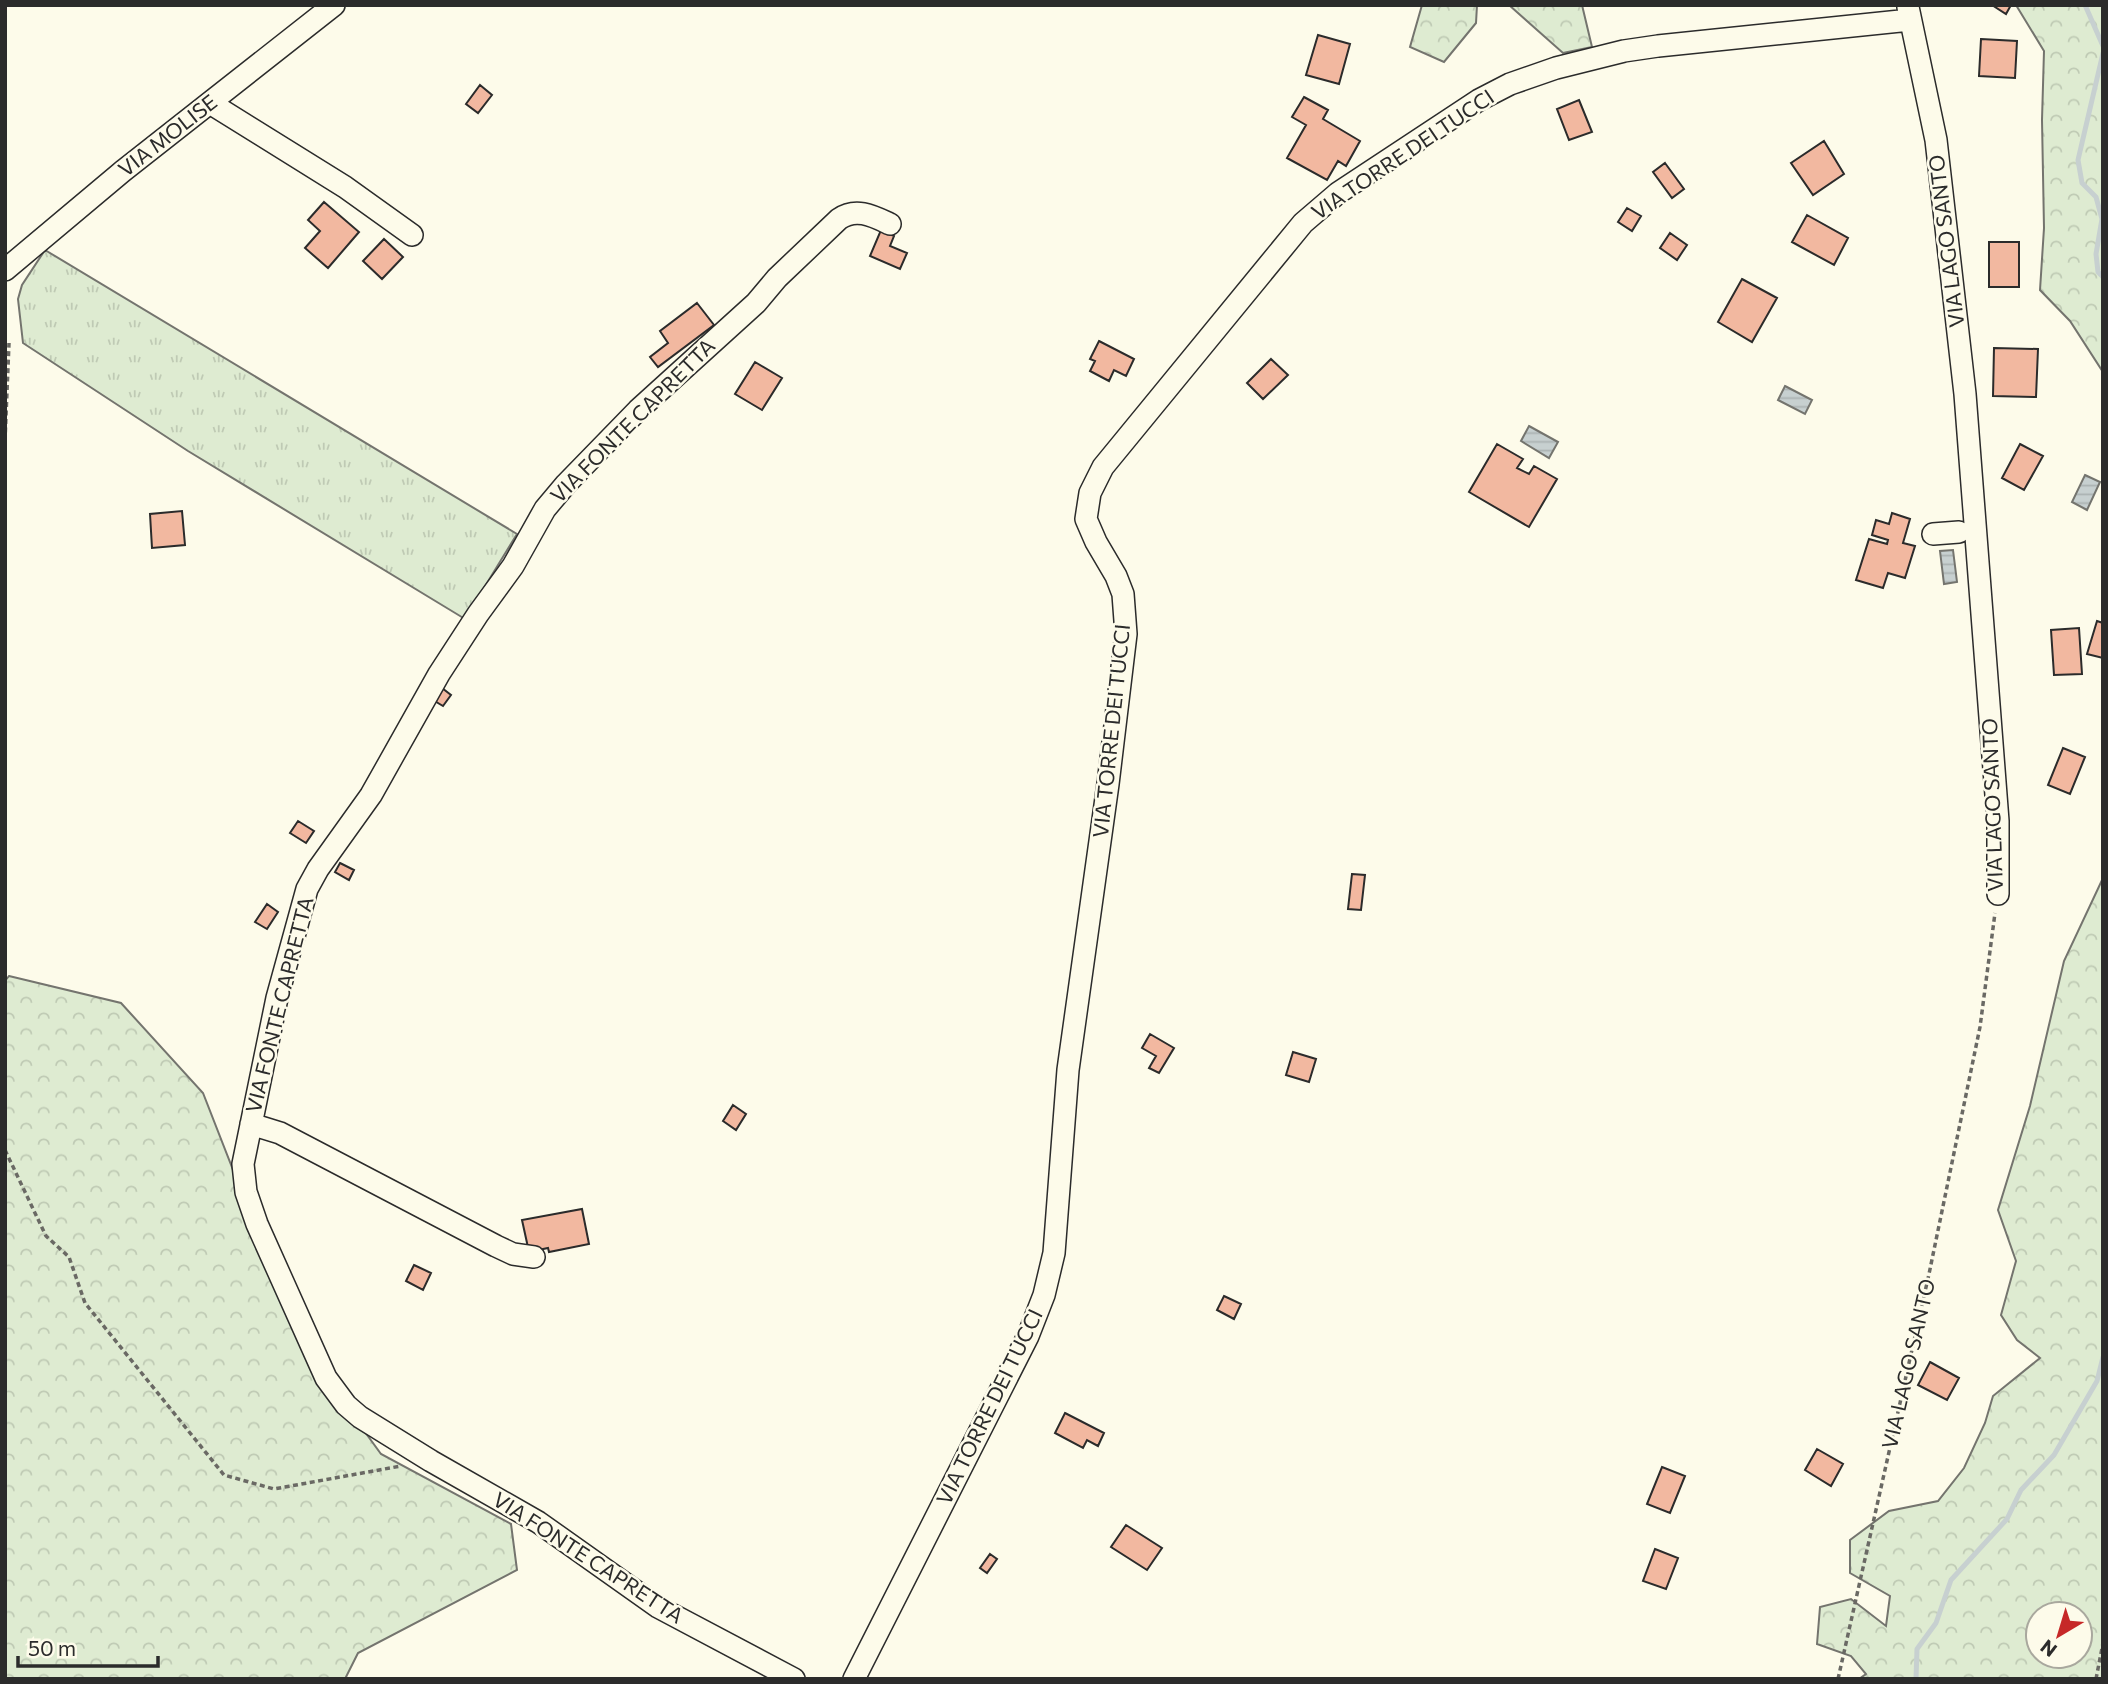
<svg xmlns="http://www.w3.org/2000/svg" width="2108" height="1684" font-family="Commissioner,sans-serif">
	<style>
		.grass { fill: url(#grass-tufts); stroke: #74746e; stroke-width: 2 }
		.forest { fill: url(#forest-crowns); stroke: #74746e; stroke-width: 2; fill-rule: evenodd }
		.water { fill: url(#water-rules); stroke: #74746e; stroke-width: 2 }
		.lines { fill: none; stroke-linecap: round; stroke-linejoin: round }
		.stream { stroke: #c7d0d0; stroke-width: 5 }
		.building { fill: #f2b8a0; stroke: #2b2b2b; stroke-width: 2 }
		.minor-casing { stroke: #2b2b2b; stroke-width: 24 }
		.path { stroke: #6a6964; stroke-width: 3.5; stroke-dasharray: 5 3.5; stroke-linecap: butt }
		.minor { stroke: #fdfbea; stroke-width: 21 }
		.labels { text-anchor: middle; stroke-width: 5; stroke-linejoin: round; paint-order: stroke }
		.street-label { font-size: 21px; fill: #2b2b2b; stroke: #fdfbea }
	</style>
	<defs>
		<pattern id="grass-tufts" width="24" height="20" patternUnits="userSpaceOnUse" patternTransform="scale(1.75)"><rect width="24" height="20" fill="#deebd1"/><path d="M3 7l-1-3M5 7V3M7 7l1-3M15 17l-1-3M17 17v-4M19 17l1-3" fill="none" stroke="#bfcab4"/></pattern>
		<pattern id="forest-crowns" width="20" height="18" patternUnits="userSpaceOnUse" patternTransform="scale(1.75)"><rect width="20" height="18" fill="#deebd1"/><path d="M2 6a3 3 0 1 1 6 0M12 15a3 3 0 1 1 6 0" fill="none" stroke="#bfcab4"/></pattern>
		<pattern id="water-rules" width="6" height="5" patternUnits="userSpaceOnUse" patternTransform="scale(1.75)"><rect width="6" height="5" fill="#c7d0d0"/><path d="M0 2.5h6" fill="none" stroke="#abb3b3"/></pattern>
	</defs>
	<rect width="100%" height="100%" fill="#fdfbea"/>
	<path class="grass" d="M45,250L517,534L465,619L188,451L23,343L18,299L22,285Z"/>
	<path class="forest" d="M1422,5H1477L1476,23L1444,62L1410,47Z
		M1509,5H1582L1592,47L1563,53Z
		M2016,5H2103V372L2070,321L2040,290L2044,228L2042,120L2044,51Z
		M2103,878V1679H1859L1866,1674L1851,1656L1817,1644L1820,1607L1851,1599L1886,1626L1890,1596L1850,1573V1540L1889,1511L1938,1501L1964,1468L1985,1423L1993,1396L2040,1358L2017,1340L2001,1315L2016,1261L1998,1210L2030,1106L2064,961ZM2080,1614V1656H2038V1614Z
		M9,976L121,1003L203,1093L301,1344L381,1454L511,1524L517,1570L358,1653L345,1679H5V981Z"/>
	<path class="water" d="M1785,386L1812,400L1805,414L1778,400Z
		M1529,426L1558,442L1549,458L1521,441Z
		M2085,475L2100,482L2087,510L2072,502Z
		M1953,550L1957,582L1944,584L1940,551Z"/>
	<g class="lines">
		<path class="stream" d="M2085,5L2103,46
			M2103,53L2078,160L2082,183L2096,197L2102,219L2096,254L2098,272L2103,277
			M1916,1679L1917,1649L1936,1623L1951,1580L2007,1519L2021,1490L2054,1455L2097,1381L2103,1357"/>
	</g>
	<path class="building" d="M1992,5H2011L2006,14Z
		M1318,35L1350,44L1339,84L1306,75Z
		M1981,39L2017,41L2015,78L1979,76Z
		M480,85L492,95L478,113L466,104Z
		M1304,97L1328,110L1323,119L1360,141L1346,166L1338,161L1327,180L1287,158L1306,125L1292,117Z
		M1579,100L1592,132L1569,140L1557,109Z
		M1824,141L1844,174L1813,195L1791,163Z
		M1665,163L1684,189L1672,198L1653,172Z
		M324,202L359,232L328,268L305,248L320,231L308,220Z
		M1627,208L1641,216L1632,231L1618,222Z
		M1807,215L1848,238L1834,265L1792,242Z
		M881,230L894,236L890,246L907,253L900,269L870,256Z
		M1670,233L1687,245L1677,260L1660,248Z
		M384,239L403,257L382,279L363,261Z
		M1989,242H2019V287H1989Z
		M1742,279L1777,298L1752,342L1718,322Z
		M697,303L714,325L658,367L650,357L668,343L660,331Z
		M1099,341L1134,359L1126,376L1114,370L1109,381L1090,371L1095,361L1090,359Z
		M1994,348L2038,349L2036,397L1993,396Z
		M1271,359L1288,375L1263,399L1247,383Z
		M755,362L782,378L762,410L735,394Z
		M1497,444L1523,459L1517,468L1529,474L1534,466L1557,479L1529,527L1469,492Z
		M2020,444L2043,456L2024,490L2002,478Z
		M182,511L185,545L152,548L150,514Z
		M1892,513L1910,519L1903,543L1915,546L1905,578L1888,573L1883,588L1856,580L1869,539L1887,544L1888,540L1872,535L1876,520L1889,524Z
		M2097,621L2103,623V658L2087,654Z
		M2079,628L2082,674L2054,675L2051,630Z
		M442,688L451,695L443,706L433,700Z
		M2063,748L2085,757L2070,794L2048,785Z
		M298,821L314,831L306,843L290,833Z
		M340,863L354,870L349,880L335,872Z
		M1352,874L1365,875L1361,910L1348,909Z
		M267,904L278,912L267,929L255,922Z
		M1150,1034L1174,1048L1159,1073L1149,1068L1156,1056L1142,1048Z
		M1293,1052L1316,1059L1309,1082L1286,1075Z
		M733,1105L746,1114L736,1130L723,1121Z
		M582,1209L589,1244L549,1252L548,1248L529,1252L522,1220Z
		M414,1265L431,1273L423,1290L406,1281Z
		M1224,1296L1241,1304L1234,1319L1217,1310Z
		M1930,1362L1959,1378L1947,1400L1918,1385Z
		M1065,1413L1104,1433L1098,1446L1087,1440L1083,1448L1055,1433Z
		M1817,1449L1843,1464L1831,1486L1805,1470Z
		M1662,1467L1685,1476L1670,1513L1647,1504Z
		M1126,1525L1162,1548L1147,1570L1111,1547Z
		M1655,1549L1678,1558L1666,1589L1643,1581Z
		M990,1554L997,1559L987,1573L980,1568Z"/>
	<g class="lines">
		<defs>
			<path id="minor" d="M1908,7L1936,140L1965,394L1998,821V894
				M210,103L345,187L412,235
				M5,270L123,171L334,5
				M1933,534L1959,532
				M251,1124L280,1133L496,1246L513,1254L534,1257
				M794,1679L658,1607L538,1522L431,1461L360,1417L346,1405L326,1378L257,1224L246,1192L243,1164L277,998L307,889L318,869L371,795L439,674L478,614L513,566L545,509L566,484L638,410L756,303L777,278L839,219C856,207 873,216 890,224
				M854,1679L1028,1336L1044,1295L1054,1253L1068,1070L1108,784L1126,634L1123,594L1116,576L1096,542L1086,519L1090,493L1103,467L1303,223L1338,193L1479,100L1510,84L1556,68L1624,51L1658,46L1910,20"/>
		</defs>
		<use href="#minor" class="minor-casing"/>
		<path class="path" d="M5,441L9,343
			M5,1150L46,1236L69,1257L85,1303L224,1475L274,1489L401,1466
			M1838,1679L1929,1274L1980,1027L1995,913
			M2096,1679L2103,1643"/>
		<use href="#minor" class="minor"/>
	</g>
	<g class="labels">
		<g class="street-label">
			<text transform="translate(168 136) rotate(-38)" y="7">VIA MOLISE</text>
			<text transform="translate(1403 155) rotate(-34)" y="7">VIA TORRE DEI TUCCI</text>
			<text transform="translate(1947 241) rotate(-97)" y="7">VIA LAGO SANTO</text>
			<text transform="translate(633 421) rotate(-45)" y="7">VIA FONTE CAPRETTA</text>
			<text transform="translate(1112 731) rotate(-84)" y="7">VIA TORRE DEI TUCCI</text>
			<text transform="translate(1993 805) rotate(-92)" y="7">VIA LAGO SANTO</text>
			<text transform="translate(280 1005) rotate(-76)" y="7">VIA FONTE CAPRETTA</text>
			<text transform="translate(1909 1364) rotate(-77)" y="7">VIA LAGO SANTO</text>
			<text transform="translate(990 1407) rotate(-64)" y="7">VIA TORRE DEI TUCCI</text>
			<text transform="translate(588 1558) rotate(33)" y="7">VIA FONTE CAPRETTA</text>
		</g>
	</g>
	<rect width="2108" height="1684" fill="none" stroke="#2b2b2b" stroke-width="14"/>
	<g transform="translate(2059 1635) rotate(218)"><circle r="33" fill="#fdfbea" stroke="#a9a89e" stroke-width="2"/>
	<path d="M0-5L12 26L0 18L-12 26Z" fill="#c62828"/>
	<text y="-10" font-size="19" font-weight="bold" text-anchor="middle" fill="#2b2b2b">N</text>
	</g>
	<path d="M18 1656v10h140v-10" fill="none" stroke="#2b2b2b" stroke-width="3.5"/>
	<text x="28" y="1656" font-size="21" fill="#2b2b2b" stroke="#fdfbea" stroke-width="5" paint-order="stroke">50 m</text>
</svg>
